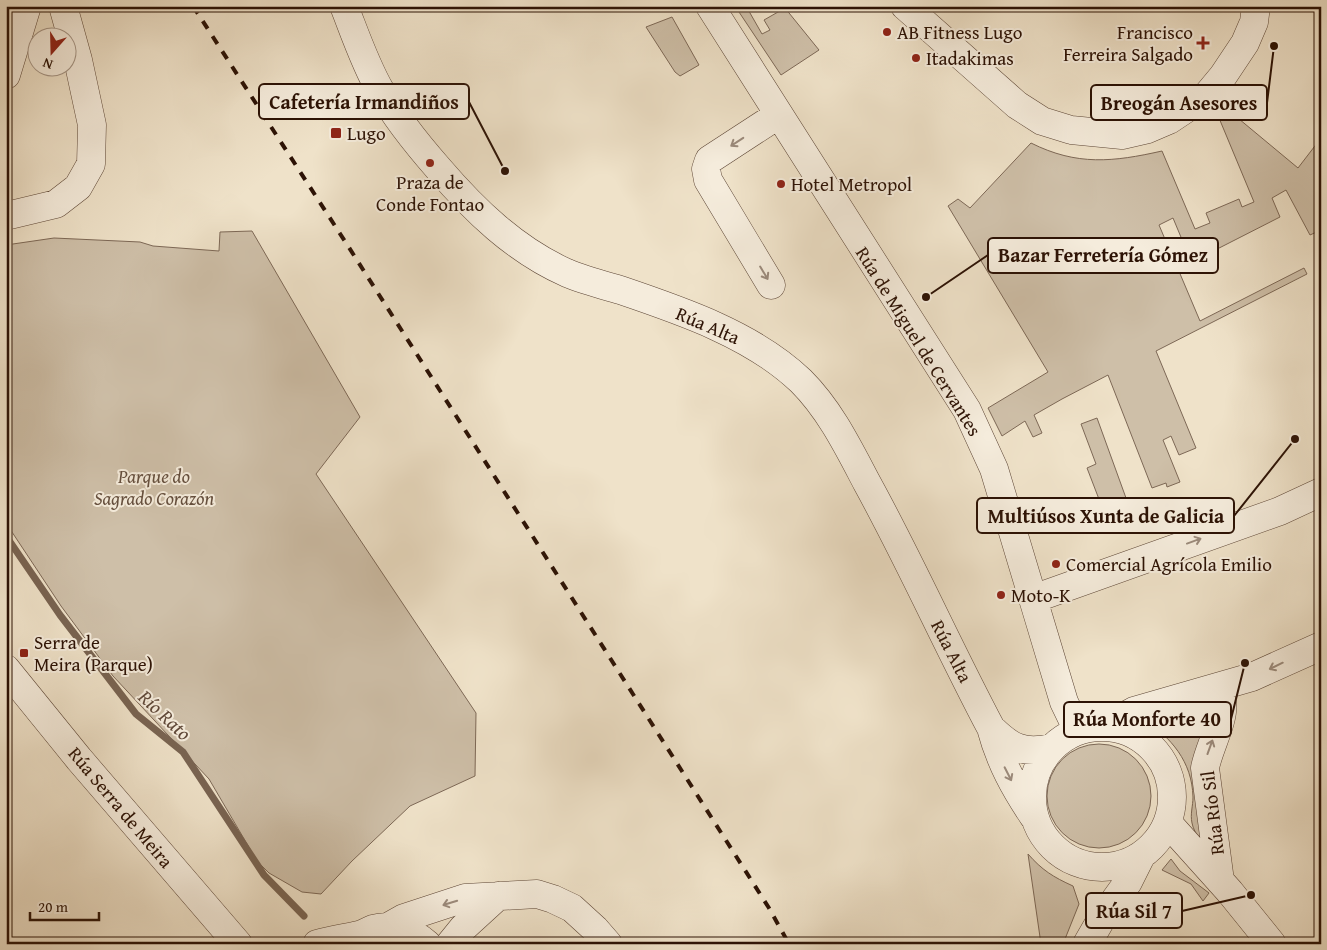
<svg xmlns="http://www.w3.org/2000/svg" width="1327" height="950" font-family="'Gentium Book Plus',serif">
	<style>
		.green { fill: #cebfa8; stroke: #7d6856; fill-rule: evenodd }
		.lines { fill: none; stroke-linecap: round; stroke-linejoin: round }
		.stream { stroke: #796452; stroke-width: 7 }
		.minor-casing { stroke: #5d4636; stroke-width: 29 }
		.minor { stroke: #f5ecdc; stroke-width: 28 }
		.rail { stroke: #2c1205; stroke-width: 4; stroke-dasharray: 9 9; stroke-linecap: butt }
		.oneway { stroke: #9b8a7b }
		.poi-dot { fill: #8f2418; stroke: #f5ecdc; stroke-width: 2 }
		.labels { text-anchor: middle; stroke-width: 4; stroke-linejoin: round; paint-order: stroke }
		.poi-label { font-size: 19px; fill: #2c1205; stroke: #f5ecdc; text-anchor: start }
		.street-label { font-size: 19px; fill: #2c1205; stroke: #f5ecdc }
		.park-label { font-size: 19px; font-style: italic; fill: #654f3e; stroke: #f5ecdc }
		.water-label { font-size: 20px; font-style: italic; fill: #604939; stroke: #f5ecdc }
		.leader { fill: none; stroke: #2c1205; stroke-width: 2 }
		.callout-dot { fill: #2c1205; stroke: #f5ecdc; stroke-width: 2 }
		.callout { fill: #f5ecdc; stroke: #2c1205; stroke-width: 2 }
		.callout-label { font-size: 20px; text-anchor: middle; font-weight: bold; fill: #2c1205 }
	</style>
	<rect width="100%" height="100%" fill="#efe2c9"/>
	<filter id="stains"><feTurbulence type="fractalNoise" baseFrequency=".004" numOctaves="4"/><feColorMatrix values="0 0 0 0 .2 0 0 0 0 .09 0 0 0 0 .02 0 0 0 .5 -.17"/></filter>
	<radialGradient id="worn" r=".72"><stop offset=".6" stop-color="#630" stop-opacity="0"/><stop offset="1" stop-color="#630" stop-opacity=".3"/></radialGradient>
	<path class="green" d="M735,6H746L762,34L770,30L764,20L785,8L819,50L781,75Z
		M672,17L699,65L680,76L675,72L646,27Z
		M1227,109L1298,168L1321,138V167L1318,169L1321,176V230L1310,235L1286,190L1272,198L1280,217L1178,269L1200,321L1304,268L1307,274L1156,351L1196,448L1179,455L1171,436L1163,440L1180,482L1167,487L1166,483L1152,488L1108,375L1062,399L1034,415L1042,433L1033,437L1025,421L1002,436L988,408L1048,372L948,206L958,199L970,208L1031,143C1077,166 1113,162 1162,151L1195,229L1210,223L1206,213L1239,199L1242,207L1254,202L1219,118ZM1173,218L1183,242L1170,251L1159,225Z
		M252,231L360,417L316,474L476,713L475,776L410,806L352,861L321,894L302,892L269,873L257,861L209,779L113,676L61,606L6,523V245L54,238L140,242L153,246L219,251L220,232Z
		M1097,418L1126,498L1102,507L1087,468L1096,464L1081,424Z
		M1201,707L1206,709L1208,714L1210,853C1204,844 1194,834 1192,823C1190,814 1193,806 1193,797C1192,761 1171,738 1144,719Z
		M1047 796a52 52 0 1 1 104 0a52 52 0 1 1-104 0Z
		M1028,854C1042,870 1053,877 1073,886L1079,904L1063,944H1041Z
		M1171,859L1180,871L1209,893L1203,901L1191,884L1162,870Z"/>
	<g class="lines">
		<path class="stream" d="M6,536L60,615L136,714L183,752L264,875L304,916"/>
		<defs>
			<path id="minor" d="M344,6C355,34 365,64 380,90C396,118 417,144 438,168C474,210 515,250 567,273C584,280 603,285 620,290C682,311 753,335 801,381C830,410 848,447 867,483C911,563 948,647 991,728C1000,762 1015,789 1034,817
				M710,6L967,410L994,469L1064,702L1078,731
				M905,6L1017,105L1042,121L1071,130L1122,135L1148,129L1169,120L1208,94L1223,76L1245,43L1254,22L1256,6
				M6,75L27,6
				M6,216L56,204L78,187L91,164L92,125L78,60L63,6
				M771,285L708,180L706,169L709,160L778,115
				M1033,599L1280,511L1321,492
				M6,669L79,759L238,944
				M1215,689C1218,693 1221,697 1222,703C1225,719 1208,750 1205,768L1220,881
				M1032 797a70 70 0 1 1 140 0a70 70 0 1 1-140 0Z
				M991,728C1011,748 1023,754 1052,748
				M1115,728L1123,717L1134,711L1252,677L1321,646
				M1168,823L1230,892L1272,944
				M388,927L404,918L465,898L537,894L553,899L572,908L595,929L608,944
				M317,944C331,940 345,938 359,935C364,934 368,931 373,929C393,923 412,931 427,944
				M450,944L463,928L498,896
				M1087,944L1102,918L1128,882L1141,856"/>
		</defs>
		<use href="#minor" class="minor-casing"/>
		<use href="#minor" class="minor"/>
		<path class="rail" d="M193,6L348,246L769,908L789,944"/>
	</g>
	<defs><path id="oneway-shaft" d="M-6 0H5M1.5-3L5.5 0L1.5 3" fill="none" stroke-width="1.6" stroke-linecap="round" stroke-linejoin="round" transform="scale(1.25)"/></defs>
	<g class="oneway">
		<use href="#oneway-shaft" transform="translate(737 142) rotate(147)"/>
		<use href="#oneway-shaft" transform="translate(764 273) rotate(59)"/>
		<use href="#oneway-shaft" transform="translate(1194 541) rotate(-20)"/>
		<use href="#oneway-shaft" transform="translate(1276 666) rotate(154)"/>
		<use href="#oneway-shaft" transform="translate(1210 747) rotate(-70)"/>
		<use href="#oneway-shaft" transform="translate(1008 774) rotate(63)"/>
		<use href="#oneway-shaft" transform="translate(450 903) rotate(163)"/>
	</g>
	<g class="poi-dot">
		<circle cx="887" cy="32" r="5"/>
		<path d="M1200.5 35.5h5v5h5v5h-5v5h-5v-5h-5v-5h5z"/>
		<circle cx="916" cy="58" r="5"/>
		<rect x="330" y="127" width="12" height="12" rx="2.5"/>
		<circle cx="430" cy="163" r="5"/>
		<circle cx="781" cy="184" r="5"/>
		<circle cx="1056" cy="564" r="5"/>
		<circle cx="1001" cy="595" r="5"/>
		<rect x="19" y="648" width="10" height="10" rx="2.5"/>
	</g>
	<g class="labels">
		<g class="poi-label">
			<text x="897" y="39">AB Fitness Lugo</text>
			<text x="1193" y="39" text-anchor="end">Francisco<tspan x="1193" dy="22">Ferreira Salgado</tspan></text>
			<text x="926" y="65">Itadakimas</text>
			<text x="347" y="140">Lugo</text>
			<text x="430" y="189" text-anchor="middle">Praza de<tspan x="430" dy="22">Conde Fontao</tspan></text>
			<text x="791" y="191">Hotel Metropol</text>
			<text x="1066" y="571">Comercial Agrícola Emilio</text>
			<text x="1011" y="602">Moto-K</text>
			<text x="34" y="649">Serra de<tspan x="34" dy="22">Meira (Parque)</tspan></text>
		</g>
		<g class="street-label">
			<text transform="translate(708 325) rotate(23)" y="7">Rúa Alta</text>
			<text transform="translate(919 341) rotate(58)" y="7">Rúa de Miguel de Cervantes</text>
			<text transform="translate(952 651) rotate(63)" y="7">Rúa Alta</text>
			<text transform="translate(121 807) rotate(50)" y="7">Rúa Serra de Meira</text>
			<text transform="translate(1212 813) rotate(-97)" y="7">Rúa Río Sil</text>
		</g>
		<g class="park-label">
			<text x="154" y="483">Parque do<tspan x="154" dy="22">Sagrado Corazón</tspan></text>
		</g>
		<g class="water-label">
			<text transform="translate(165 715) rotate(43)" y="7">Río Rato</text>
		</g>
	</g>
	<path class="leader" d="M505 171L469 102M1274 46L1267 103M926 297L988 255M1295 439L1234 516M1245 663L1231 719M1251 895L1182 911"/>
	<g class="callout-dot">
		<circle cx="505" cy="171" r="5"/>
		<circle cx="1274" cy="46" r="5"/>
		<circle cx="926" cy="297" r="5"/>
		<circle cx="1295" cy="439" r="5"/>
		<circle cx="1245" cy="663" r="5"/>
		<circle cx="1251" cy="895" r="5"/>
	</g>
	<g class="callout">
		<rect x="259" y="84" width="210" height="35" rx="5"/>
		<rect x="1091" y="85" width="176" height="35" rx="5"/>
		<rect x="988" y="238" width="230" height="35" rx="5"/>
		<rect x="977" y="498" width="257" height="35" rx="5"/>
		<rect x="1064" y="702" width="167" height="35" rx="5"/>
		<rect x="1086" y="893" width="96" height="35" rx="5"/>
	</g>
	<g class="callout-label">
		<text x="364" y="109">Cafetería Irmandiños</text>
		<text x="1179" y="110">Breogán Asesores</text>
		<text x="1103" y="262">Bazar Ferretería Gómez</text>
		<text x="1106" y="523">Multiúsos Xunta de Galicia</text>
		<text x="1147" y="726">Rúa Monforte 40</text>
		<text x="1134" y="918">Rúa Sil 7</text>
	</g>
	<rect width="1327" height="950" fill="none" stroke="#efe2c9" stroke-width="25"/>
	<rect x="8" y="8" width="1312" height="935" fill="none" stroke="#2c1205" stroke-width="2.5"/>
	<rect x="12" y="12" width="1302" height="925" fill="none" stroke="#2c1205"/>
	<g transform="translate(52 52) rotate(200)"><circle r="24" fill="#f5ecdc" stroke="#a59586"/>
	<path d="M0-4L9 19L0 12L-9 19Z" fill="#8f2418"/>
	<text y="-8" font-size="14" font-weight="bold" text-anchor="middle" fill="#2c1205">N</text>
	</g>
	<path d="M30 912v8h69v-8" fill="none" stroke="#2c1205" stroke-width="2.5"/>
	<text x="38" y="912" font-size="15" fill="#2c1205" stroke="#f5ecdc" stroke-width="4" paint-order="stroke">20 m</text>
	<rect width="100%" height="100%" filter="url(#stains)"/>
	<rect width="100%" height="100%" fill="url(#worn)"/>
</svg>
